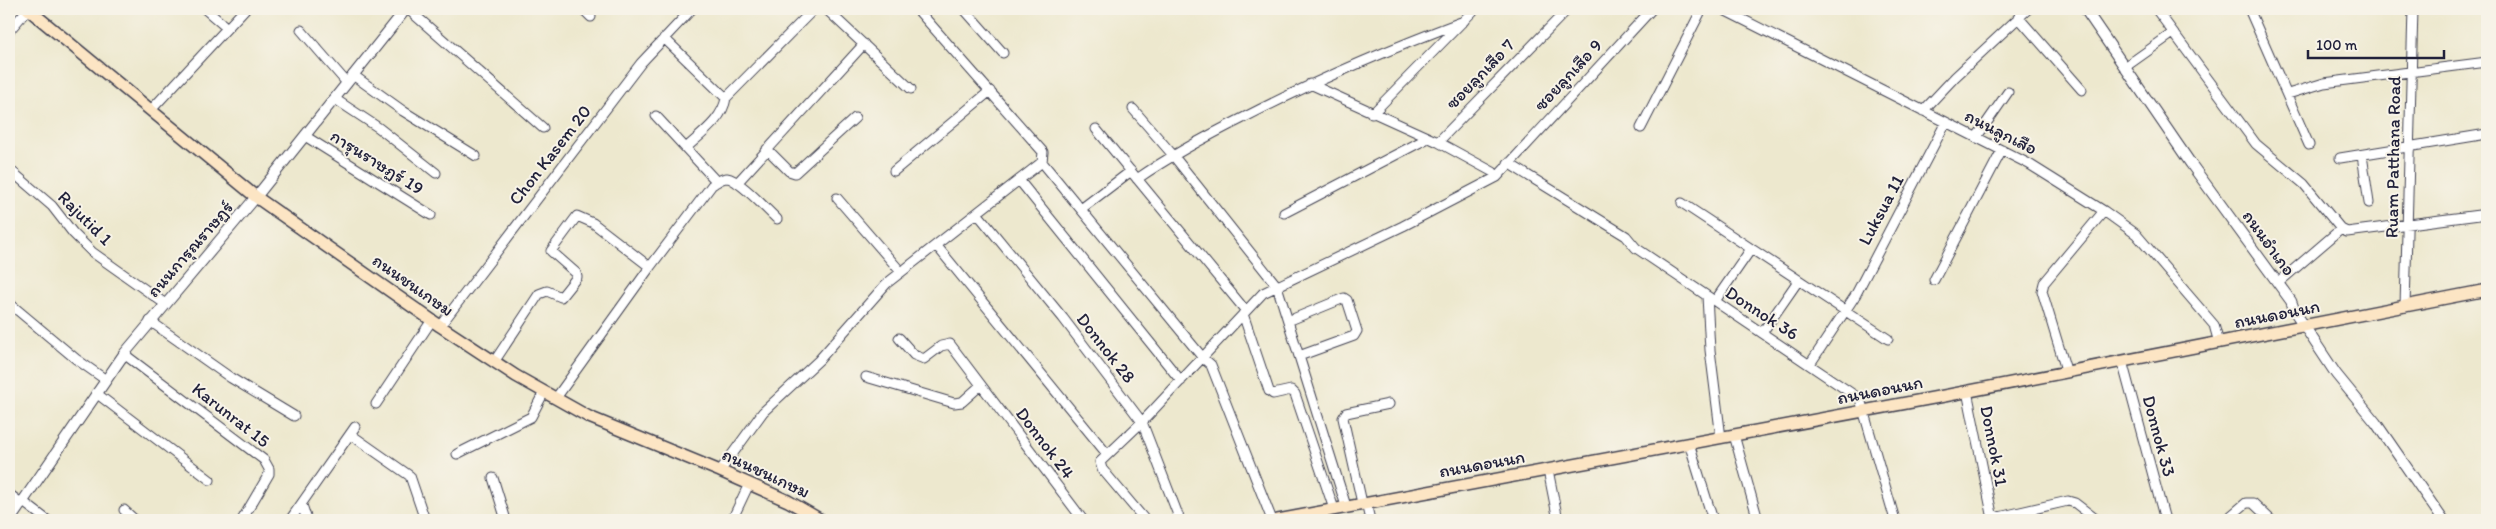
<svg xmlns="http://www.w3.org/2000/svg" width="2496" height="529" font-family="Itim,'Playpen Sans Thai',sans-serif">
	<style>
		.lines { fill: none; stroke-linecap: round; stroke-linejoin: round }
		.minor-casing { stroke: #404051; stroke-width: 11 }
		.tertiary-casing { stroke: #404051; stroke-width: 12 }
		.secondary-casing { stroke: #404051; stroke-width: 14 }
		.minor { stroke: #fff; stroke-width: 9 }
		.tertiary { stroke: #fff; stroke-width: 10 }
		.secondary { stroke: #fce5c4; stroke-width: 11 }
		.labels { text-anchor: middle; stroke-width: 4; stroke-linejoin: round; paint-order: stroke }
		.street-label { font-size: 18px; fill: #22223b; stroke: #f7f3e8 }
	</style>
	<rect width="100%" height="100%" fill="#f7f3e8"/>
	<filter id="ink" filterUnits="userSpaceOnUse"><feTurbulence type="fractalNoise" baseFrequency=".02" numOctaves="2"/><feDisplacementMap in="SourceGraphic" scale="10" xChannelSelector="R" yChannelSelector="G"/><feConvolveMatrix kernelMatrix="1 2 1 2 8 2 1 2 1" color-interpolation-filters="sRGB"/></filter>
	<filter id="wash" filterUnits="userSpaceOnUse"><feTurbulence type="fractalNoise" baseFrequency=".0096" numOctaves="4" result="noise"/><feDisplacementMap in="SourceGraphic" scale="20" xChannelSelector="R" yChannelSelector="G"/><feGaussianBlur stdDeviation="1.12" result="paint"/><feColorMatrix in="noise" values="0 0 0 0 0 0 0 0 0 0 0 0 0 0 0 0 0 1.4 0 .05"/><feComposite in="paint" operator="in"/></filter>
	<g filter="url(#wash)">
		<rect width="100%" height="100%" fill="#ede8ce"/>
	</g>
	<g filter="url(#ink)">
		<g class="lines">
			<defs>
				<path id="minor" d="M205,9L227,28
					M408,9L543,128
					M583,9L591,17
					M826,9L911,89
					M917,9L1043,152L1042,162L1203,358L1211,365L1272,520
					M964,9L1003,53
					M1722,9L2029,164L2104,211L2136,234L2214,325L2219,343
					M2156,9L2256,144L2304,184L2341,229L2278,283
					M2249,9L2309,145
					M2018,17L2082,90
					M301,30L347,83
					M9,31L28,9
					M664,38L726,98L814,9
					M2125,67L2173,33
					M353,75L403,111L476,156
					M1310,84L1438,142L1493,172L1497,177
					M2288,94L2324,83L2487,62
					M335,99L379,128L436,173
					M1133,109L1172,154L1277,286L1346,506
					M151,110L245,9
					M1923,111L1955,77L2028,9
					M1372,114L1475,9
					M656,116L717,182
					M1641,128L1702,9
					M1096,129L1246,311
					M305,136L431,215
					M1976,138L2008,92
					M1438,142L1568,9
					M686,148C701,134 723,119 726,98
					M767,149L789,171L795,173L855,118
					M2362,155L2369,203
					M2340,158L2487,134
					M1508,163L1626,236L1636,248L1860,399L1895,520
					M9,169L52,206L73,233L92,252L164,303
					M894,171L990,91
					M1137,179C1173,154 1207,136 1245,117C1317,80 1389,49 1464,21
					M1019,180L1181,381
					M737,183L864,44
					M837,198L901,272
					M1682,203L1888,339
					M1081,209L1131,171
					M977,213L1063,318L1142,422L1180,520
					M1284,213L1428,138
					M2341,229L2347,232L2487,214
					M936,245L1107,454
					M1934,280L2002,150
					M1707,296L1710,350L1721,438
					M1715,301L1751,249
					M9,303L76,359L106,380
					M2405,307L2413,9
					M1243,314L1269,391L1273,394L1291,390L1295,394L1334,509
					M150,321L231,378L294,416
					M1288,321L1344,298L1347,300L1357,331L1354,336L1299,356
					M440,326L641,63L692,9
					M1762,333L1798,281
					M899,338L914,355L924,359L941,346L950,344L1083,520
					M124,354L264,460L269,469V474L242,520
					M2122,361L2165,520
					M494,362L539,294L547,291L561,297L577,277L576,273L551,251L577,216L593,223L650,267
					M1810,364L1855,296L1946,122
					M2066,370L2042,291L2044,283L2104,211
					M866,377L954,403L962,402L981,385
					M1967,391L1992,514L1999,517L2068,501L2075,503L2097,520
					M96,393L210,480
					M556,398L650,267L712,185C717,182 721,178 727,178C739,179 767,210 777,219
					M376,404L432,320
					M350,434L410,476L425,520
					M1734,435L1758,520
					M1689,443L1713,520
					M457,454L531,417L544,392
					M1548,470L1558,520
					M720,471L763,412L819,360L886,284L1042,162
					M493,478L506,520
					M9,494L21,503
					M22,501L47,520
					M1362,503L1343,418L1346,413L1389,404
					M1366,503L1370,520
					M302,505L307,520
					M124,510L135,520
					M290,520L355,427
					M732,520L749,484
					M1145,520L1102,469L1100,462L1142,422L1263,293L1403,226L1497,177L1652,9
					M2226,520L2246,503H2253L2271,520"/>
				<path id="tertiary" d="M2085,9L2191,164L2291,301L2295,312L2336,374L2376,423L2443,520
					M10,520L124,354L256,197L406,9"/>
				<path id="secondary" d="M28,9L256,197L440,326L516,376L589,417L720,471L788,501L821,520
					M1278,520L1944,396L2487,290"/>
			</defs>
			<use href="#minor" class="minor-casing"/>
			<use href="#tertiary" class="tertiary-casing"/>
			<use href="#secondary" class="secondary-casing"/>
			<use href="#minor" class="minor"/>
			<use href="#tertiary" class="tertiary"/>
			<use href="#secondary" class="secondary"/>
		</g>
	</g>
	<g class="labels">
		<g class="street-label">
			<text transform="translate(1480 74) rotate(-46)" y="6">ซอยลูกเสือ 7</text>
			<text transform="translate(1568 75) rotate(-47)" y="6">ซอยลูกเสือ 9</text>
			<text transform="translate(2001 132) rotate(27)" y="6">ถนนลูกเสือ</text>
			<text transform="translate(550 155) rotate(-52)" y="6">Chon Kasem 20</text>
			<text transform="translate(2393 157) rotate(-89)" y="6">Ruam Patthana Road</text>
			<text transform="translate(377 162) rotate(32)" y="6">การุนราษฏร์ 19</text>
			<text transform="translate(1881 210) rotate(-62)" y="6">Luksua 11</text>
			<text transform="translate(85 218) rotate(45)" y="6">Rajutid 1</text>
			<text transform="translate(2269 243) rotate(54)" y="6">ถนนอำเภอ</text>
			<text transform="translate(190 249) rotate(-49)" y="6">ถนนการุณราษฏร์</text>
			<text transform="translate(413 285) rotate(35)" y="6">ถนนชนเกษม</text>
			<text transform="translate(1762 313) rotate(33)" y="6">Donnok 36</text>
			<text transform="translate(2277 314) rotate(-11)" y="6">ถนนดอนนก</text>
			<text transform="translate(1106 348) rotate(52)" y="6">Donnok 28</text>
			<text transform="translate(1880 390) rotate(-11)" y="6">ถนนดอนนก</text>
			<text transform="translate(231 415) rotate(38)" y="6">Karunrat 15</text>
			<text transform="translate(2159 436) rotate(75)" y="6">Donnok 33</text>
			<text transform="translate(1045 443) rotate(53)" y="6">Donnok 24</text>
			<text transform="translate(1994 446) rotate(79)" y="6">Donnok 31</text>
			<text transform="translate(1482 464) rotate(-10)" y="6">ถนนดอนนก</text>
			<text transform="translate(766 473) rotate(25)" y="6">ถนนชนเกษม</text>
		</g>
	</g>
	<rect width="2496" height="529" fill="none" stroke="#f7f3e8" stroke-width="30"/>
	<path d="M2308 50v8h136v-8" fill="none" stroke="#22223b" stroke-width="2.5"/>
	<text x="2316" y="50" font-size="15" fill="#22223b" stroke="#f7f3e8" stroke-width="4" paint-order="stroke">100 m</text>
</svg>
